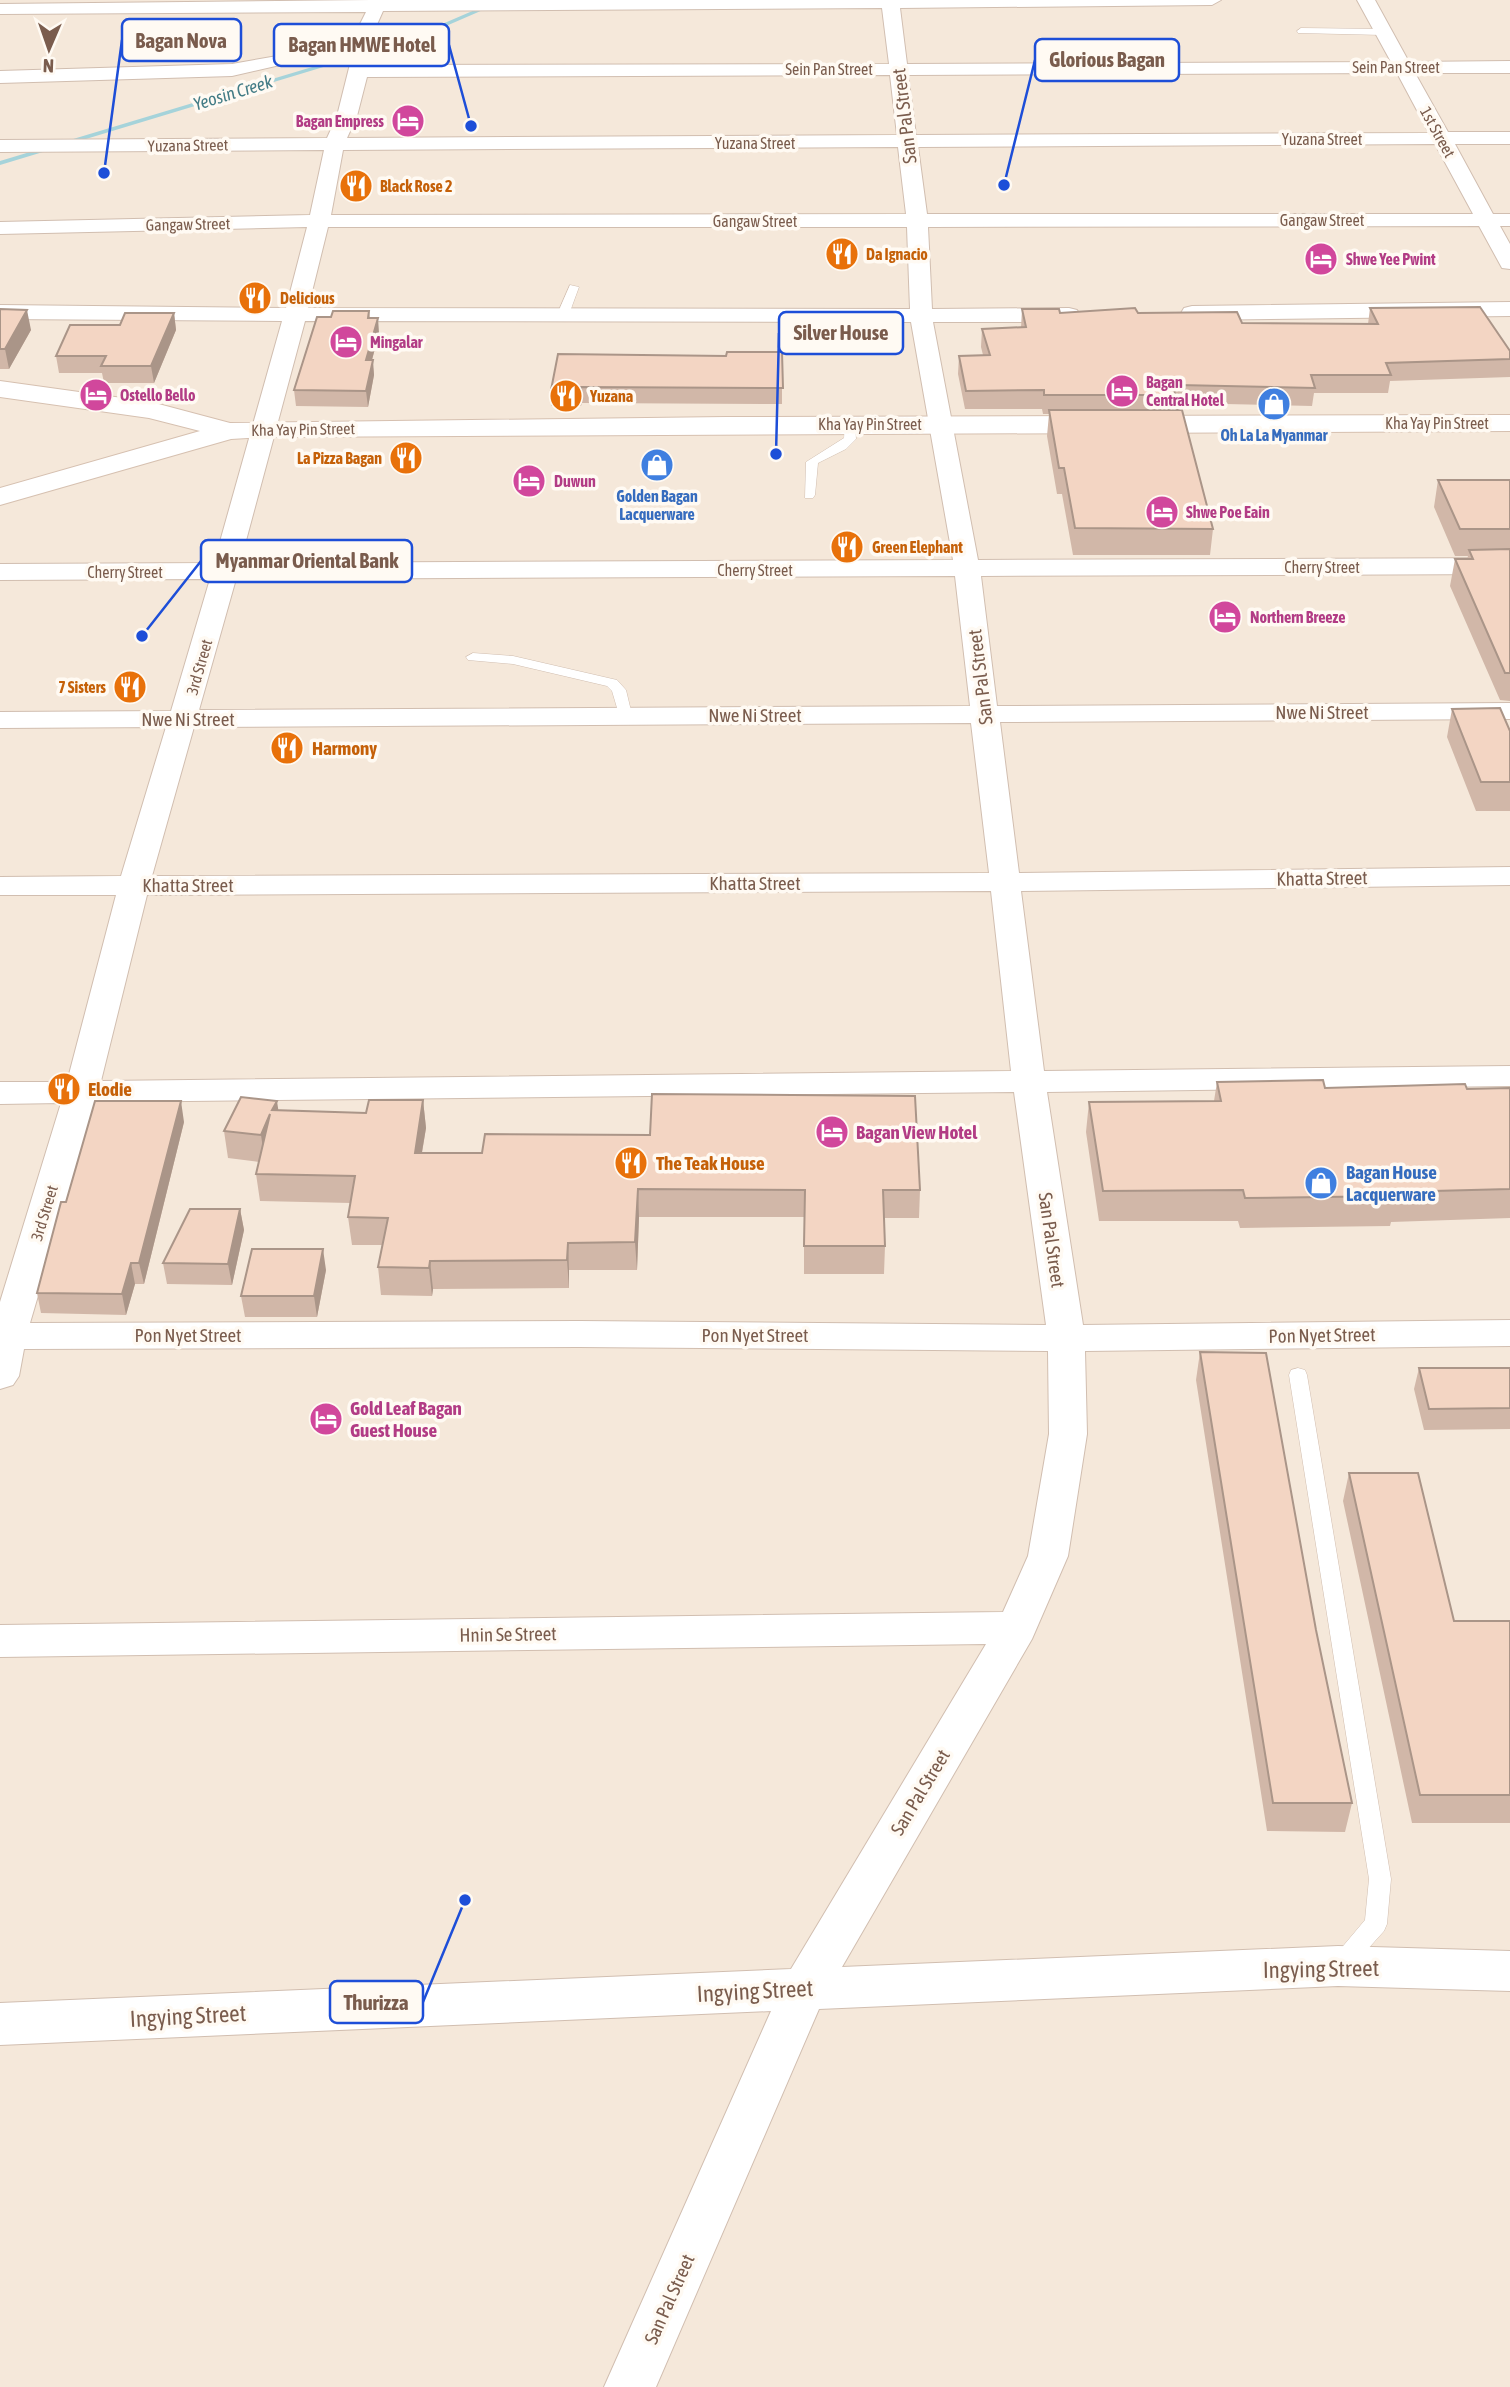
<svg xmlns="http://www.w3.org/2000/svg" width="1510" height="2387" font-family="'Asap Condensed',sans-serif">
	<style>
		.residential { fill: #f5e8da }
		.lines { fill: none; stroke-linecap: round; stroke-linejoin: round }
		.stream { fill: #a5d3da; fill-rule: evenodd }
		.lane-casing { stroke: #d1beb0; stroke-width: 1 }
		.street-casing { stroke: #d1beb0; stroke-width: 2 }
		.secondary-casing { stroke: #d6c0b0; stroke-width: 2 }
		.lane { fill: #fff; fill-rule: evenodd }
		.street { fill: #fff; fill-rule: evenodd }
		.secondary { fill: #fff; fill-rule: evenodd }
		.wall { fill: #d1b7a8 }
		.shaded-wall { fill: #aa9588 }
		.building { fill: #f3d5c3; stroke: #aa9588; stroke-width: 2 }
		.labels { text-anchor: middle; stroke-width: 7; stroke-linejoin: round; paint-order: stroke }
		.far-street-label { font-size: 16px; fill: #7a5c4d; stroke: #fffaf3 }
		.far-hotel-label { font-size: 16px; font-weight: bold; fill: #b23c85; stroke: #fffaf3; text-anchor: start }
		.far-food-label { font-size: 16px; font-weight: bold; fill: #c56008; stroke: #fffaf3; text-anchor: start }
		.far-shop-label { font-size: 16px; font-weight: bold; fill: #366cbe; stroke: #fffaf3 }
		.far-water-label { font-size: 18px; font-style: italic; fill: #437c86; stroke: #fffaf3 }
		.street-label { font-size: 19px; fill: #7a5c4d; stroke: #fffaf3 }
		.food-label { font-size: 19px; font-weight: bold; fill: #c56008; stroke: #fffaf3; text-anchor: start }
		.hotel-label { font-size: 19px; font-weight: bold; fill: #b23c85; stroke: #fffaf3; text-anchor: start }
		.shop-label { font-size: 19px; font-weight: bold; fill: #366cbe; stroke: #fffaf3; text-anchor: start }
		.near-street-label { font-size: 23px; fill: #7a5c4d; stroke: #fffaf3 }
		.leader { fill: none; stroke: #1d4ed8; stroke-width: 2.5 }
		.callout-dot { fill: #1d4ed8; stroke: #fffaf3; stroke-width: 2.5 }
		.callout { fill: #fffaf3; stroke: #1d4ed8; stroke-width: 2.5 }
		.callout-label { font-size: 21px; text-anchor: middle; font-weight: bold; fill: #7a5c4d }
	</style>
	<rect width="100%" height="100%" fill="#fdf6ec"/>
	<path class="residential" d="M0,0H1510V2387H0Z"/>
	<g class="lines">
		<path class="stream" d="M498,0H506L416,39L0,165V161L412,37Z"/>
		<defs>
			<path id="lane" d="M1301,28L1383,29L1388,32L1383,35L1298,33L1297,31Z
				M570,285L579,287L568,317L558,319L556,317Z
				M845,421L855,424L856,439L846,449L818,463L815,495L813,498H805L806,462L844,438Z
				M473,653L513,656L617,680L626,690L632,715L625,719L620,718L612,691L607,686L513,664L468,660L466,657Z
				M1298,1368L1305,1370L1307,1375L1391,1879L1387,1924L1384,1931L1348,1971L1340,1974L1332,1971L1328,1964L1365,1920L1369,1879L1289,1375L1291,1370Z"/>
			<path id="street" d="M371,0H1221L1212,5L900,8L907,64L1391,62L1357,0H1375L1409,62L1510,61V73H1415L1448,132H1510V144H1455L1493,214H1510V226H1500L1510,244V269L1502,268L1479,226L928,227L932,309L1069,308L1077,310L1080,315L1077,320L1069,322H933L978,560L1510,558V574L981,576L997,706L1510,703V719L1000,722L1019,873L1510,867V885L1021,891L1044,1071L1510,1066V1086L1047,1092L1083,1325L1510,1320V1346L1085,1351L1087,1434L1068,1556L1032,1639L842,1967L1338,1946L1510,1951V1991L1338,1986L819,2009L656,2387H604L771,2011L0,2045V2003L791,1969L986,1644L0,1657V1625L1003,1612L1028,1556L1049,1434L1048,1351L579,1347L24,1349L19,1376L13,1385L0,1389V1302L61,1103L0,1104V1082H67L116,895H0V877L121,876L166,727L0,728V712L171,711L210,579L0,580V564L214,563L282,321L0,319V305L286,308L307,227L0,234V222L310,215L324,150L0,152V140L327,138L337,116L354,48L232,76L0,83V71L232,64L283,55L355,34L366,12L0,14V4ZM882,8L889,64L369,65L371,38L383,11ZM1397,73L1429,133L916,135L908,75ZM890,75L897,135L347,138L357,116L367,77ZM1435,144L1473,214H927L918,147ZM898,147L906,214L331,215L343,150ZM328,227H907L910,309L308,308ZM305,321L911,322L953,560L240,563ZM955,576L970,706L199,710L236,579ZM971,723L989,873L152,876L194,727ZM991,891L1011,1071L101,1081L147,895ZM1014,1092L1046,1325L579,1321L30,1323L95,1102Z
				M1510,302V316L1192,320L1184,318L1181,313L1184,308L1192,306Z"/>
			<path id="secondary" d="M0,381L151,402L230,423L726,417L1510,415V431L266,437L231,439L0,505V488L200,431L149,418L0,397Z"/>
		</defs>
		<use href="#lane" class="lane-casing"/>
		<use href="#street" class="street-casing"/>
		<use href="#secondary" class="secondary-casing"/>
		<use href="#lane" class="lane"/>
		<use href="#street" class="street"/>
		<use href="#secondary" class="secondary"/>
	</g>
	<path class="wall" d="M1370,308L1510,351V377L1390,381L1388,393H1314L1312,406L1178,403V408H1174V410L1213,529L1210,555H1073L1062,494H1057L1047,436L1049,414H1043L1042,409H965L958,374L959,356L983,355L981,347L982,329L1021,328L1022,309L1060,313H1138L1242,323L1368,324Z
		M0,309L31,330L9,369H0Z
		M369,311L370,318L379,333L372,360L374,375L368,407L296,406L294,390L331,317Z
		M174,313L176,330L154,383H104L102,373H59L56,356L120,325Z
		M782,352V404L582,403L581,406H551V390L726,356Z
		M1438,480H1510V701L1500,700L1450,586L1455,559H1467L1468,556H1455L1434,507Z
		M1452,709L1510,731V811H1476L1447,737Z
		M1217,1082L1325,1088L1467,1089L1510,1088V1218L1391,1222L1390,1226L1240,1228L1238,1221H1099L1086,1132L1089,1102L1214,1101Z
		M423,1100L426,1128L422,1153L920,1190L919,1218H884L885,1246L884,1274H804V1217H639L637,1270H569V1288L433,1289L432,1296L381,1295L378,1267L382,1245H352L348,1217L351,1203L260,1201L256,1174L259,1162L228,1158L224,1131L278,1111L366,1113Z
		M184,1122L144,1284H135L126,1315L41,1313L37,1293L66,1202Z
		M240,1209L244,1230L232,1285L167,1284L163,1263Z
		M326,1270L317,1317H245L241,1296Z
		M1200,1352L1316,1630L1352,1803L1345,1832L1267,1831L1196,1380Z
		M1419,1368H1510V1429L1424,1430L1414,1389Z
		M1349,1473L1454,1621H1510V1823H1412L1343,1501Z"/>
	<path class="shaded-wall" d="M27,310L31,330L9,369L5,349Z
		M174,313L176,330L154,383L151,366Z
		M378,318L379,333L368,375L366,360Z
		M373,360L374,375L368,407L366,391Z
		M423,1100L426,1128L417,1181L415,1153Z
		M181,1101L184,1122L144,1284L139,1263Z
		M277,1101L281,1128L272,1110Z
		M270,1114L265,1162L261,1135Z
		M638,1189L639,1217L637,1270L635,1242Z
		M240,1209L244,1230L232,1285L228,1264Z
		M568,1243L569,1270V1288L567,1260Z
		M323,1249L326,1270L317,1317L314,1296Z
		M430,1261L433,1289L432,1296L429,1268Z
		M131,1263L135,1284L126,1315L122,1294Z"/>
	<path class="building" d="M1480,307L1510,351V359L1386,363L1391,375H1311L1315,388L1179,385L1180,390H1174L1175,395H1044V390L966,391L959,356L990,355L982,329L1026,327L1022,309H1059L1060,313L1135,308L1138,313L1237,312L1242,323L1378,324L1370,308Z
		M0,309L27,310L5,349H0Z
		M333,311H369L368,318H378L366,360H373L366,391L294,390L317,317H331Z
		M125,313H174L151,366H101L106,356H56L70,325H120Z
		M727,352H782L783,388L581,387V390H551L558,354L726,356Z
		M1049,410H1182L1213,529L1075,528L1064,468H1059Z
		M1438,480H1510V529H1460Z
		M1510,549V673H1505L1455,559H1473L1469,550Z
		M1500,708L1510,731V782H1481L1452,709Z
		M1323,1080L1325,1088L1465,1084L1467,1089L1510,1088V1189L1395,1192L1396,1196L1245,1198L1243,1190L1103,1191L1089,1102L1221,1101L1217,1082Z
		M652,1094L915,1096L920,1190H883L885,1246H804L805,1190L638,1189L635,1242L568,1243L567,1260L430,1261L429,1268L378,1267L388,1218L348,1217L355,1176L256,1174L270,1114L261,1135L224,1131L241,1097L277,1101L272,1110L366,1113L369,1100H423L415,1153H482L485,1134L650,1135Z
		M95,1101H181L139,1263H131L122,1294L37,1293L61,1202H66Z
		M190,1209H240L228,1264L163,1263Z
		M252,1249H323L314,1296H241Z
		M1200,1352L1266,1353L1316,1630L1352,1803H1273Z
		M1419,1368H1510V1408L1429,1409Z
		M1349,1473H1418L1454,1621H1510V1795H1420Z"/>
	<defs>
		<symbol id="hotel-disc" viewBox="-11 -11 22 22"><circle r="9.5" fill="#d1479c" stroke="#fffaf3"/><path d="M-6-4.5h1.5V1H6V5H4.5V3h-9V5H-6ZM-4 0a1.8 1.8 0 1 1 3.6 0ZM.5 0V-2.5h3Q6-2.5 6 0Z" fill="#fff"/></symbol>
		<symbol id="restaurant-disc" viewBox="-11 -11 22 22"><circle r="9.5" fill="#e8710a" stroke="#fffaf3"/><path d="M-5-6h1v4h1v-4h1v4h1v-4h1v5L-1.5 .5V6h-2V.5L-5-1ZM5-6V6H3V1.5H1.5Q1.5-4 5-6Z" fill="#fff"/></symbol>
		<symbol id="shop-disc" viewBox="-11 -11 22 22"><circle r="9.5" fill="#3f7fe0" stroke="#fffaf3"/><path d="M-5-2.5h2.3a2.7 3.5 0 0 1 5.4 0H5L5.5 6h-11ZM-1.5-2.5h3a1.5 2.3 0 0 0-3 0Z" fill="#fff"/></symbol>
	</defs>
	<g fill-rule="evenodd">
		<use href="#hotel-disc" x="389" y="102" width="38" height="38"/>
		<use href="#restaurant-disc" x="337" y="167" width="38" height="38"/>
		<use href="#restaurant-disc" x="823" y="235" width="38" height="38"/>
		<use href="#hotel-disc" x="1302" y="240" width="38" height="38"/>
		<use href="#restaurant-disc" x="236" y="279" width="38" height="38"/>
		<use href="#hotel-disc" x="327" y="323" width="38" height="38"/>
		<use href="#hotel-disc" x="1103" y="372" width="38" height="38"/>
		<use href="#hotel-disc" x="77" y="376" width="38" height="38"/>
		<use href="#restaurant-disc" x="547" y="377" width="38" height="38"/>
		<use href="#shop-disc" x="1255" y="385" width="38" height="38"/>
		<use href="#restaurant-disc" x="387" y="439" width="38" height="38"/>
		<use href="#shop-disc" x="638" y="446" width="38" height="38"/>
		<use href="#hotel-disc" x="510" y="462" width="38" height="38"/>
		<use href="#hotel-disc" x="1143" y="493" width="38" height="38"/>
		<use href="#restaurant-disc" x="828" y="528" width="38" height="38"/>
		<use href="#hotel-disc" x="1206" y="598" width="38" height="38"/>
		<use href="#restaurant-disc" x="111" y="668" width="38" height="38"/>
		<use href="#restaurant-disc" x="268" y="729" width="38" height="38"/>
		<use href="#restaurant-disc" x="45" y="1070" width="38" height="38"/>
		<use href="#hotel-disc" x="813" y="1113" width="38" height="38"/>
		<use href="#restaurant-disc" x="612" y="1144" width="38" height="38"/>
		<use href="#shop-disc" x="1302" y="1164" width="38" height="38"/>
		<use href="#hotel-disc" x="307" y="1400" width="38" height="38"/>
	</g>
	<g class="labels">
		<g class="far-street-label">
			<text x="1396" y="73">Sein Pan Street</text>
			<text x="829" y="75">Sein Pan Street</text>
			<text transform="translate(1438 132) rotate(61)" y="6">1st Street</text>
			<text x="1322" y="145">Yuzana Street</text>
			<text x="755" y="149">Yuzana Street</text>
			<text transform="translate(188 145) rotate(-1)" y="6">Yuzana Street</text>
			<text x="1322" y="226">Gangaw Street</text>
			<text x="755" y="227">Gangaw Street</text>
			<text transform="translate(188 224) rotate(-1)" y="6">Gangaw Street</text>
			<text x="1437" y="429">Kha Yay Pin Street</text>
			<text x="870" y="430">Kha Yay Pin Street</text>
			<text transform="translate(303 429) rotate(-1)" y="6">Kha Yay Pin Street</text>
			<text x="1322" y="573">Cherry Street</text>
			<text x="755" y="576">Cherry Street</text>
			<text x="125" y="578">Cherry Street</text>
			<text transform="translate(199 667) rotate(-74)" y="6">3rd Street</text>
			<text transform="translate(44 1213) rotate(-73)" y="6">3rd Street</text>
		</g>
		<g class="far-hotel-label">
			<text x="384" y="127" text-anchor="end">Bagan Empress</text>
			<text x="1346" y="265">Shwe Yee Pwint</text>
			<text x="370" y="348">Mingalar</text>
			<text x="1146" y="388">Bagan<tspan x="1146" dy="18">Central Hotel</tspan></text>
			<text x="120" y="401">Ostello Bello</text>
			<text x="554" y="487">Duwun</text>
			<text x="1186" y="518">Shwe Poe Eain</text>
			<text x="1250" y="623">Northern Breeze</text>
		</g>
		<g class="far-food-label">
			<text x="380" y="192">Black Rose 2</text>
			<text x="866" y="260">Da Ignacio</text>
			<text x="280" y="304">Delicious</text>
			<text x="590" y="402">Yuzana</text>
			<text x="382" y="464" text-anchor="end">La Pizza Bagan</text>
			<text x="872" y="553">Green Elephant</text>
			<text x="106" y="693" text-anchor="end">7 Sisters</text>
		</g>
		<g class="far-shop-label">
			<text x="1274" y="441">Oh La La Myanmar</text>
			<text x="657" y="502">Golden Bagan<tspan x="657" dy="18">Lacquerware</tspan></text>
		</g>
		<g class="far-water-label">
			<text transform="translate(233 93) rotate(-17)" y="6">Yeosin Creek</text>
		</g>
		<g class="street-label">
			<text transform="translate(904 116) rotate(-97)" y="7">San Pal Street</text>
			<text transform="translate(980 677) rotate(-97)" y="7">San Pal Street</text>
			<text x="1322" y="719">Nwe Ni Street</text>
			<text x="755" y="722">Nwe Ni Street</text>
			<text x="188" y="726">Nwe Ni Street</text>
			<text transform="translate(1322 878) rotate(-1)" y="7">Khatta Street</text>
			<text x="755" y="890">Khatta Street</text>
			<text x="188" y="892">Khatta Street</text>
			<text transform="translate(1052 1240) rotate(82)" y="7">San Pal Street</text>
			<text x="188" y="1342">Pon Nyet Street</text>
			<text x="755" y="1342">Pon Nyet Street</text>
			<text transform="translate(1322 1335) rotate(-1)" y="7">Pon Nyet Street</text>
			<text transform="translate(508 1634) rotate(-1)" y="7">Hnin Se Street</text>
			<text transform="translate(920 1792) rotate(-59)" y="7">San Pal Street</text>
			<text transform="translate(669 2299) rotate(-66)" y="7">San Pal Street</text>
		</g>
		<g class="food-label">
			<text x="312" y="755">Harmony</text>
			<text x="88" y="1096">Elodie</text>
			<text x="656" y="1170">The Teak House</text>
		</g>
		<g class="hotel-label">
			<text x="856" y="1139">Bagan View Hotel</text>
			<text x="350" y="1415">Gold Leaf Bagan<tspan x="350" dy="22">Guest House</tspan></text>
		</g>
		<g class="shop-label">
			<text x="1346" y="1179">Bagan House<tspan x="1346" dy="22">Lacquerware</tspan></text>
		</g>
		<g class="near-street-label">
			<text transform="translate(1321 1969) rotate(-1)" y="8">Ingying Street</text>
			<text transform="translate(755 1991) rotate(-3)" y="8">Ingying Street</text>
			<text transform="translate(188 2016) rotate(-3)" y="8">Ingying Street</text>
		</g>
	</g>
	<path class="leader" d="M104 173L122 40M471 126L449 45M1004 185L1035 60M776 454L779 333M142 636L201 561M465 1900L423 2002"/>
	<g class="callout-dot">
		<circle cx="104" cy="173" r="7"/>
		<circle cx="471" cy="126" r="7"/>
		<circle cx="1004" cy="185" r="7"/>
		<circle cx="776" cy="454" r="7"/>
		<circle cx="142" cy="636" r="7"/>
		<circle cx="465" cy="1900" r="7"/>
	</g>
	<g class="callout">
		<rect x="122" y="19" width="119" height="42" rx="7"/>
		<rect x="274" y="24" width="175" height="42" rx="7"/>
		<rect x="1035" y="39" width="144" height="42" rx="7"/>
		<rect x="779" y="312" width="124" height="42" rx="7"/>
		<rect x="201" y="540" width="211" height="42" rx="7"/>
		<rect x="330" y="1981" width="93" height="42" rx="7"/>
	</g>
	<g class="callout-label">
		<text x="181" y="48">Bagan Nova</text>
		<text x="362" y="52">Bagan HMWE Hotel</text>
		<text x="1107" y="67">Glorious Bagan</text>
		<text x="841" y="340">Silver House</text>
		<text x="307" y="568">Myanmar Oriental Bank</text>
		<text x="376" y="2010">Thurizza</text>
	</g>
	<g transform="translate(49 49) rotate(182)" stroke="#fffaf3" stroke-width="5" paint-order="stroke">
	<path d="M0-5L12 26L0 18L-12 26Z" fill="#7a5c4d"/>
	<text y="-10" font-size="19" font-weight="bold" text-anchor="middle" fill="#7a5c4d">N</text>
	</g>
</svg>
